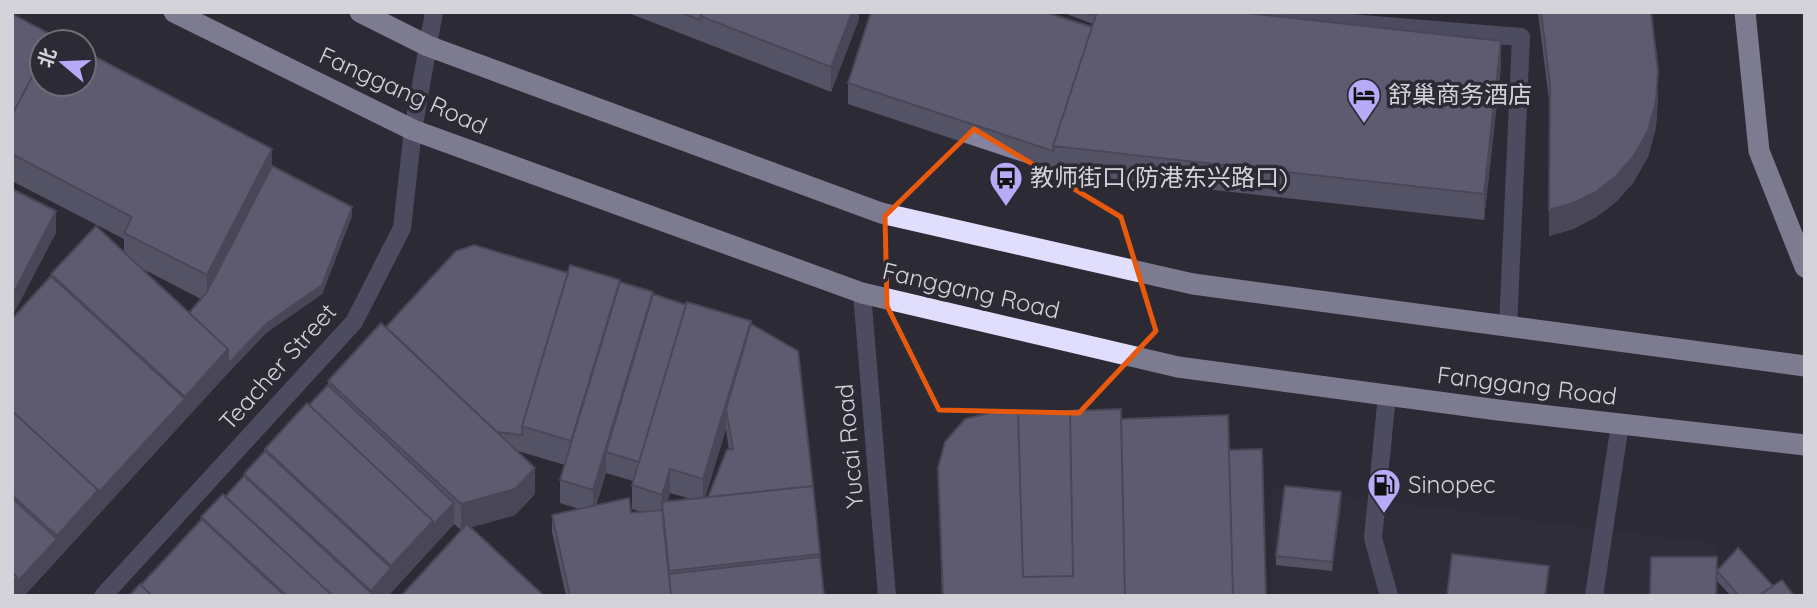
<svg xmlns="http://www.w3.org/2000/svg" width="1817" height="608" font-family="Quicksand,'Noto Sans SC',sans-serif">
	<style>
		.built { fill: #343242 }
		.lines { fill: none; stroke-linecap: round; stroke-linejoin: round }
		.minor { stroke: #777393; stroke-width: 18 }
		.highway { stroke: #e0ddfd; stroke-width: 21 }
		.wall { fill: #8683a0; fill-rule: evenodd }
		.shaded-wall { fill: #6d6a82 }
		.building { fill: #9c98ba; stroke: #6d6a82; stroke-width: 2 }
		.marked { fill: none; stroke: #e8590c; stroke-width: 5; stroke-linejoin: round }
		.labels { text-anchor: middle; stroke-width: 7; stroke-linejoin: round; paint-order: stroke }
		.street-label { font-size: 24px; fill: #d4d3da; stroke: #2c2a35 }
		.poi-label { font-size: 24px; fill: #d4d3da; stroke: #2c2a35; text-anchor: start }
	</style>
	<rect width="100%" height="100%" fill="#2c2a35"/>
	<path class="built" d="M1272,487L1717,544L1716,596H1273Z"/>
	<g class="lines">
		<path class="minor" d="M1276,17L1521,37L1508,327
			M862,293L887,596
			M1387,395L1373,538L1389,596
			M103,596L354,322L402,228L413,130L434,12
			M1594,596L1620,424"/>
		<path class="highway" d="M174,12L413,130L862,293L1178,367L1498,410L1805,445
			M360,12L428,46L881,213L1193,284L1805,366
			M1745,12L1759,151L1805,267"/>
	</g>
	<path class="wall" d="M626,12H859V19L831,92Z
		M1061,12H1238L1501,67L1484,220L1053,172L848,104V83L1092,27L1093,24Z
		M1538,12H1651L1658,97L1656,127L1648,157L1633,183L1616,202L1596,217L1573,229L1549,236L1550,108Z
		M12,14L272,166L352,216L322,294L266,333L228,373L24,596H12V319L51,276V274L124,252V239L12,181ZM141,268L201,299L189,313Z
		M568,273L620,282L653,294L751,324L813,486L824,596H566L552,532V515L579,509L560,503V480L565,465L518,451L535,494L515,515L461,530L454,524L388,596H129L141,585L201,519V517L225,497L244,476V474L265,451V449L309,405L328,385V381L386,327ZM726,429L729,450L708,497L705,498ZM606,473L633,481L632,485V509L642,512L631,513L596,506ZM670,493L691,499L667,502Z
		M1018,414L1121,419L1229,451L1266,596H942L938,468Z
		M1341,502L1332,571L1276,565V556Z
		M1717,571L1773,586L1794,596H1731L1717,581Z"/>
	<path class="shaded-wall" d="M852,12H859V19L831,92V67Z
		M1501,41V67L1484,220V194Z
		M1658,71L1656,127L1648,157L1633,183L1616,202L1596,217L1573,229L1549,236V210Z
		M272,149V175L207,301V275Z
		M352,207V216L322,294L266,333L228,373L24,596H12V582L57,539V536L98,490L185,399V397L228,349Z
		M56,211V233L12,317V296Z
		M653,292V315L606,452V473L593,514V490Z
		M751,321V345L726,409V429L703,503V479Z
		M535,468V494L515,515L461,530V504Z
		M670,469V493L663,515L662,495Z
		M1341,492V502L1332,571V562Z
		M454,503V524L388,596H371V591L391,568V566L433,521Z"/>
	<path class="building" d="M680,12H702L700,20Z
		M702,12H852L831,67L700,16Z
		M871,12H1045L1092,27L1053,146V151L848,83Z
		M1085,12H1097L1092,15Z
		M1097,12H1238L1501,41L1484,194L1053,146Z
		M1541,12H1651L1658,71L1656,101L1648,131L1633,157L1616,176L1596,192L1573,203L1549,210L1550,84Z
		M12,14L54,36L50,42H42V58L12,115Z
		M54,35L67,42H50Z
		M84,51L272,149L207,275L124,233L132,217L12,154V115L42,58V84H84Z
		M272,166L352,207L322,285L266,324L228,364V349L189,313L207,292Z
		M12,189L56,211L12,296Z
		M96,226L228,349L185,397L51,274Z
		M474,245L568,273L522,426V435L497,432L386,327L456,251Z
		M570,265L620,280L571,441L522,426Z
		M51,276L185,399L98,493V490L12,411V319Z
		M620,282L653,292L593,490L560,480Z
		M653,294L686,305L639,462L606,452Z
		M687,302L751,321L703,479L670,469L662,495L632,485Z
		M381,323L535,468L515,489L461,504L328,381Z
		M751,324L798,351L813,486L708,497L727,450L733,449L726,409Z
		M328,385L454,503L433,525V521L309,405Z
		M307,403L433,521L391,566L265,449Z
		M1121,409L1125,596H943L938,468L945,442L965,419L994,412H1018L1023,577L1073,576L1070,411Z
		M12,411L98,490L57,536L12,495Z
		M1070,413L1073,576L1023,577L1018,414Z
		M1228,415L1233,596H1125L1121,419Z
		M1262,449L1266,596H1233L1229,450Z
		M265,451L391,568L371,591L244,474Z
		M244,476L371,593L368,596H333L225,497Z
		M813,486L820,554L669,571L662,502Z
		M1285,486L1341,492L1332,562L1276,556Z
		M223,494L333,596H287L201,517Z
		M12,498L57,539L17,582V577L12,572Z
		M629,498L631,513L662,510L671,596H570L552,515Z
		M202,519L285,596H152L141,585Z
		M467,524L544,596H401Z
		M1738,548L1773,586L1758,596H1739L1717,571Z
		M1452,554L1549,566L1545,596H1447Z
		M820,557L824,596H671L669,574Z
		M1651,557H1717L1716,596H1650Z
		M12,572L17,577L12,582Z
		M1782,580L1794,596H1758Z
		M140,584L152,596H129Z"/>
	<path d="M0 0H1817V608H0ZM974,129L1121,217L1156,331L1079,413L939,410L887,306L885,216Z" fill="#2c2a35" fill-opacity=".55" fill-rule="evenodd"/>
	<path class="marked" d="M974,129L1121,217L1156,331L1079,413L939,410L887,306L885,216Z"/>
	<defs>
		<symbol id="hotel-pin" viewBox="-11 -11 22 30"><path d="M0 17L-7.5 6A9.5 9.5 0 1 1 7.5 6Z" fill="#b7abf8" stroke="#2c2a35"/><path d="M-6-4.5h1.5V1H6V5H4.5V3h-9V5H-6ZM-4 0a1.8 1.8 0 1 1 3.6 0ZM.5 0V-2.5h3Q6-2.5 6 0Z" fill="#111"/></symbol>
		<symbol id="bus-pin" viewBox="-11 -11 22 30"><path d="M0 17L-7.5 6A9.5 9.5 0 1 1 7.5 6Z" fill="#b7abf8" stroke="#2c2a35"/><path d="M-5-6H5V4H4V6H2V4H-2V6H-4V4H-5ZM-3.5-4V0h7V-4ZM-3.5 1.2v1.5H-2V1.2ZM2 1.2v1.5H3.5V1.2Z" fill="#111"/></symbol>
		<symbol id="fuel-pin" viewBox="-11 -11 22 30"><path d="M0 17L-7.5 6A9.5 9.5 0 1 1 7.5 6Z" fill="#b7abf8" stroke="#2c2a35"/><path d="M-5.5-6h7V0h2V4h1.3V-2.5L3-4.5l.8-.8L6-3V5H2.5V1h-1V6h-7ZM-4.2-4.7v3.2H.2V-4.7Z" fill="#111"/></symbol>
	</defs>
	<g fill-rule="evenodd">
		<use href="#hotel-pin" x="1345" y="76" width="38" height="52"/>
		<use href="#bus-pin" x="987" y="159" width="38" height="52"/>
		<use href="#fuel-pin" x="1365" y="466" width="38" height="52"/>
	</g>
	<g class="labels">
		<g class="street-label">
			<text transform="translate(403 91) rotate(24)" y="8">Fanggang Road</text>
			<text transform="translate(971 291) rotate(13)" y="8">Fanggang Road</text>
			<text transform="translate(278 367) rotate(-48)" y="8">Teacher Street</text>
			<text transform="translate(1527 386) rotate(7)" y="8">Fanggang Road</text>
			<text transform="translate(850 446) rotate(-95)" y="8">Yucai Road</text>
		</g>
		<g class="poi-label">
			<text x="1388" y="103">舒巢商务酒店</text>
			<text x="1030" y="186">教师街口(防港东兴路口)</text>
			<text x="1408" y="493">Sinopec</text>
		</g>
	</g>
	<rect width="1817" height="608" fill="none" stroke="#d4d3da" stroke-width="28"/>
	<g transform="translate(63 63) rotate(289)"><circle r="33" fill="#2c2a35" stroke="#6f6e77" stroke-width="2"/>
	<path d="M0-5L12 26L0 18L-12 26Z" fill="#b7abf8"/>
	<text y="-10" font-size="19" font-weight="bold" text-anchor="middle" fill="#d4d3da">北</text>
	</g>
</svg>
